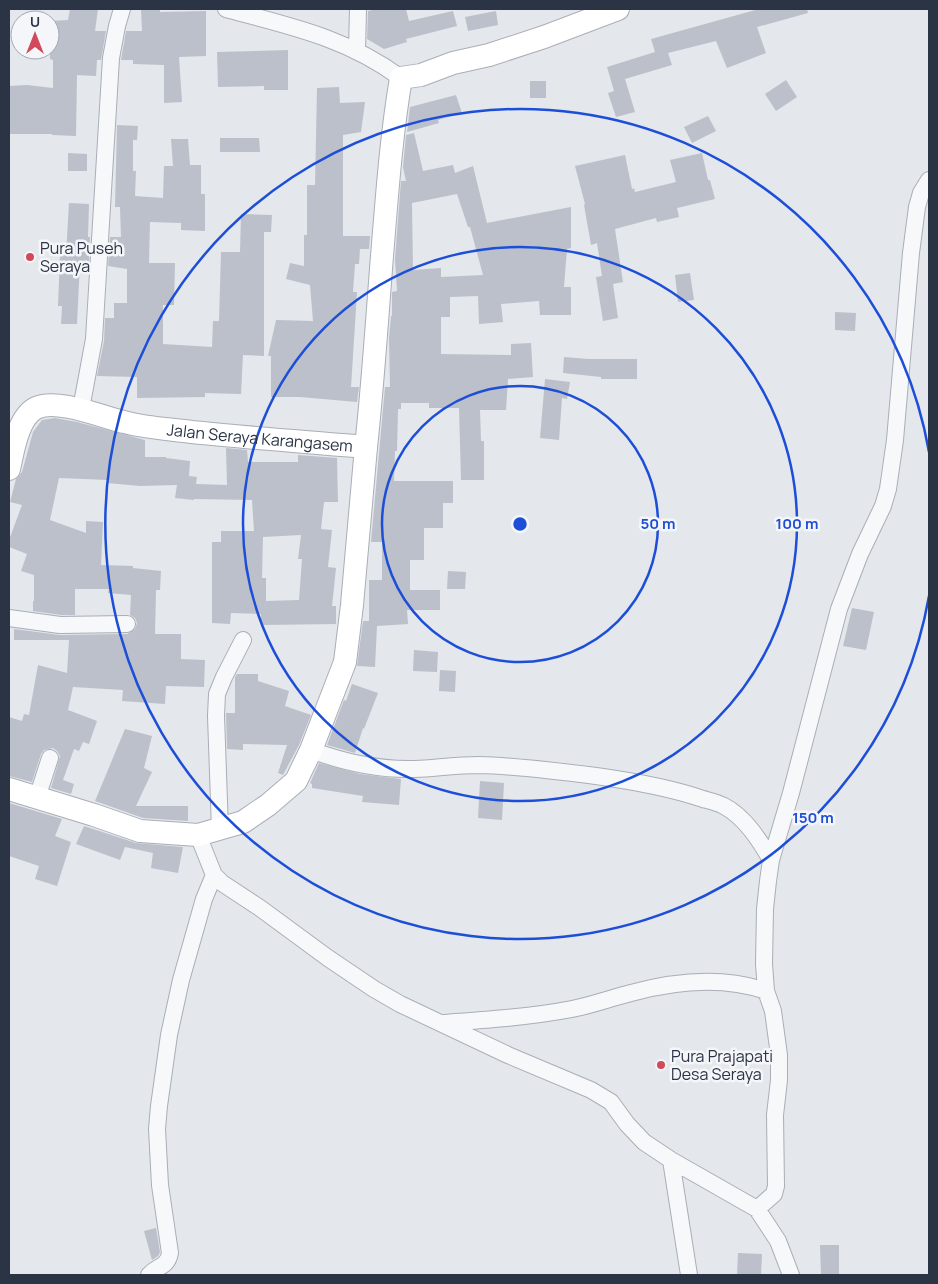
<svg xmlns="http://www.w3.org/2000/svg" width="938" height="1284" font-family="Manrope,sans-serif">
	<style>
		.building { fill: #bbc0ca; fill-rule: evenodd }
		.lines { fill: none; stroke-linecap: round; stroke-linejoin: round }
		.street-casing { stroke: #a9aeb7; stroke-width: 18 }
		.secondary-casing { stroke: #a9aeb7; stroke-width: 24 }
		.street { stroke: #f7f8fa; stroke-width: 16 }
		.secondary { stroke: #fff; stroke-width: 22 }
		.ring { fill: none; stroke: #1d4ed8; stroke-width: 2.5 }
		.poi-dot { fill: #d1495b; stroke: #f4f6f9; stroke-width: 2 }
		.labels { text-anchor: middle; stroke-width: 5; stroke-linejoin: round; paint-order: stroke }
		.poi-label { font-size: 16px; fill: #2b3445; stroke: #f4f6f9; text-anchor: start }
		.street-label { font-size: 16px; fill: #2b3445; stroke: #f4f6f9 }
		.centre { fill: #1d4ed8; stroke: #f4f6f9; stroke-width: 2.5 }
		.ring-label { font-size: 15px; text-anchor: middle; font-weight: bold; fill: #1d4ed8; stroke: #f4f6f9; stroke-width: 5; stroke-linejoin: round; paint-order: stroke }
	</style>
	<rect width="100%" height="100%" fill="#e4e7ec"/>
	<path class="building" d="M70,9H98L95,31H106L101,60H97L96,76L77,75L76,136L52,135V134H9V86L27,85L53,88V60L50,59V21L68,20Z
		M141,9H160V12L206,11V56L179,57L182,102L164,103V65L133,64V60H121L126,31H142Z
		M377,9H406L409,21L453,11L457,26L406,39L407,42L384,49L367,39L368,11Z
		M759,9H807L808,13L757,27L766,53L727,68L716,41L668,53L672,65L625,79L635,112L616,117L608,93L614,91L607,67L655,52L651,39Z
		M496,11L498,25L468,31L465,17Z
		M288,50V90H264V86L218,87L217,52Z
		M786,80L797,97L776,111L765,94Z
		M530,81H546V98H530Z
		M339,87L340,103L365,102L361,132L343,135V236H370L369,249H360L359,264H355L353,292H357L351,387H359L357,402L300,397H271V356H268L276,320L313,321L310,285L286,279L290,263L304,266V235H307V185H315L317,88Z
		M456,95L462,113L438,120L439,123L407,132L410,107Z
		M708,116L716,131L692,143L684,127Z
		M117,125L138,126L137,140H133V171H136L135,196L163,198L164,166H173L171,139H188L190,165H201V194H205V231L181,230V223L150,222L149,263H175L174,305H163V344L212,347L213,321H219L221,252H240L241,214L272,215L271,232H264V356L243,355L241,394L205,393V397L137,398V377L97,376L104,341L105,318H114V303H127V269L108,266L110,237H121L120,207H115Z
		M414,133L423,171L453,165L455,173L473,166L487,223L571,207V248L567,249L564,287H571V315H540L539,301L501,304L503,322L479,324L478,296L450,297V317H441V354L511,355V344L531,343L533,377L508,379L506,410H480L481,441H484V480H461L459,408H429V403H401V409H398L397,451H395L394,481H453V503H443V528H424V560H410V590H440V610H407L408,624L377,626L375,667L357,666L363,621H369V580H382V542H371L385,387H390L389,338L391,316H392V292L397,291L395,259L401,181H406L403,167L405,146L406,135ZM457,194L468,227H470L483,275L441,277V268L413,270L412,203Z
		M220,138H259L260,152H220Z
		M68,153L87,154V171H68Z
		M702,153L708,180H710L715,199L677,208L679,217L657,222L656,218L615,229L623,282L613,284L618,318L603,321L596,277L602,276L597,243L591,245L584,205L585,204L575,166L625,155L632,189L634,188L635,192L676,182L670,160Z
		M69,203L89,204L88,237H90L89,263L80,261L77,324H61L62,306H58L60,255H66Z
		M690,273L694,300L678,302L675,275Z
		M835,312L856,313L855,331L835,330Z
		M564,357L588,359H637V379H601V377L563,373Z
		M545,379L570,382L567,399L562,398L559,440L540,438Z
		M55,418L77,422L145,440V457H166V458L190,461L189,476L197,477L196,484L227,485L226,448L247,450L248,462H298V455L337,458L338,502H324L321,529L332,530L328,567L336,568L332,606H336V624L261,625V614L231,613L230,624L212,623V542H221V531H254L252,500L194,499V500L175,498L177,485L140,486L107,483L108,480L59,478L50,520L86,533V521L103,522L101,565L133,566V568L161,571L160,590H156L155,634H181V659L205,660L204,687L166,686L165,704L122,701L123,690L73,687L68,710L97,721L89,744L83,742L79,751L74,749L63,780L74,784L71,794L51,788L60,756L57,751L53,748L44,750L41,754L32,782L9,776V717L22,721L24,714L29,715L38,665L67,673L69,640H14V629L60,635L127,634L135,629L137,623L135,618L130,615L131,595L108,593L109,589H75V615H61L33,611V601H34V575L21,571L27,554L9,547V540L22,505L10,502L16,479L22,472L33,432L42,420ZM301,535L298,559H302L299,600L266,601V578H262L263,537Z
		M448,571L466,572L465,589H447Z
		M852,608L874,612L866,650L843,646Z
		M414,650L438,652L437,672L413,671Z
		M440,670L456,671L455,692L439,691Z
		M237,674H258V681L289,691L285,706L311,715L299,745L283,775L278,773L287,745L243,744V750L227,749L226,713H235V677Z
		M352,684L378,693L364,729L363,728L355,753L327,745L344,700L346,701Z
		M125,729L152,736L144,768L152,772L136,806H188V821L143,818L95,801Z
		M319,763L360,774L401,779L399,805L362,802L363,796L312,788V784L310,783Z
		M480,781L504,783L502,820L478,818Z
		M9,803L62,819L55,836L71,842L57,886L35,879L39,866L9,856Z
		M84,826L136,843L183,847L178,873L151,868L153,853L125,847L120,860L76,844Z
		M156,1228L160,1252L158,1256L152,1260L144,1231Z
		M820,1245H839V1275H821Z
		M738,1253L762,1254L761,1275H737Z"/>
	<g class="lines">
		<defs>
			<path id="street" d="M226,9C290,26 347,38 401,78
				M357,50L358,9
				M81,409L94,339L111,58L117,26L122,9
				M9,618L60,625L127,624
				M311,750C343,762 380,770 415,769C436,768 457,765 479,765C518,766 557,771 596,776C632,781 668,787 703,799C710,801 718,803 724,806C745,817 760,841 771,860
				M37,798L50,758
				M220,830L216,716L217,694L224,677L243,640
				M198,835L214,875L222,883L260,908L328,958L374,989L400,1004L508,1055L591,1090L611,1102L627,1124L644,1142L671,1160L757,1209L778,1241L791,1275
				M443,1023C486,1020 530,1017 572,1009C592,1005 611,998 631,993C675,981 722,976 766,991
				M671,1160L689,1275
				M757,1209L774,1194L776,1186L775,1115L779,1080V1055L773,1011L766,991L764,964L765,909L768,881L771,860L791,793L839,609L860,554L883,506L888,489L895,440L911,253L917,207L921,193L929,180
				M149,1275C158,1265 167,1268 170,1253L160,1185L157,1129L159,1106L169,1035L181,980L204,899L214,875"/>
			<g id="secondary">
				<path id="s1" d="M9,469C13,451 18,417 36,408C57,398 102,417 124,422C146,428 169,429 192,432C250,438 308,442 366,447C373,383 377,320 382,256C387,196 391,137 401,78L421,75L453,63L489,55L544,37L618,9"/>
				<path d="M9,789L94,815L140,831L198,835L243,822L268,805L296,781L311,750L345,662L352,605L366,447"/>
			</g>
		</defs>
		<use href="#street" class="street-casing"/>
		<use href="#secondary" class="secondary-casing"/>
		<use href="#street" class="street"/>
		<use href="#secondary" class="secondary"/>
	</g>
	<g class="ring">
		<circle cx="520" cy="524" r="138"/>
		<circle cx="520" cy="524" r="277"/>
		<path d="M929 596A415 415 0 1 1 929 452"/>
	</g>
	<g class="poi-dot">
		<circle cx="30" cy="257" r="5"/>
		<circle cx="661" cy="1065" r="5"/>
	</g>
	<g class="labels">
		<g class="poi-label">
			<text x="40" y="254">Pura Puseh<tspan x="40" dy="18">Seraya</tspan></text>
			<text x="671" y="1062">Pura Prajapati<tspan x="671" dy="18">Desa Seraya</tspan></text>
		</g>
		<g class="street-label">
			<text dy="6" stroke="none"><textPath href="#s1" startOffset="296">Jalan Seraya Karangasem</textPath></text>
		</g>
	</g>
	<circle cx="520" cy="524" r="8" class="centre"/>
	<g class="ring-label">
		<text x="658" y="529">50 m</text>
		<text x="797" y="529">100 m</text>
		<text x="813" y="823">150 m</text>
	</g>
	<rect width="938" height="1284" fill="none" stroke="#2b3445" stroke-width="20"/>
	<g transform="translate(35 35)"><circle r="24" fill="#f4f6f9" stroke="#a4a8b1"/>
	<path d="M0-4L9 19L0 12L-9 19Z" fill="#d1495b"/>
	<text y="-8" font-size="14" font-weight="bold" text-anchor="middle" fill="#2b3445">U</text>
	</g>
</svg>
